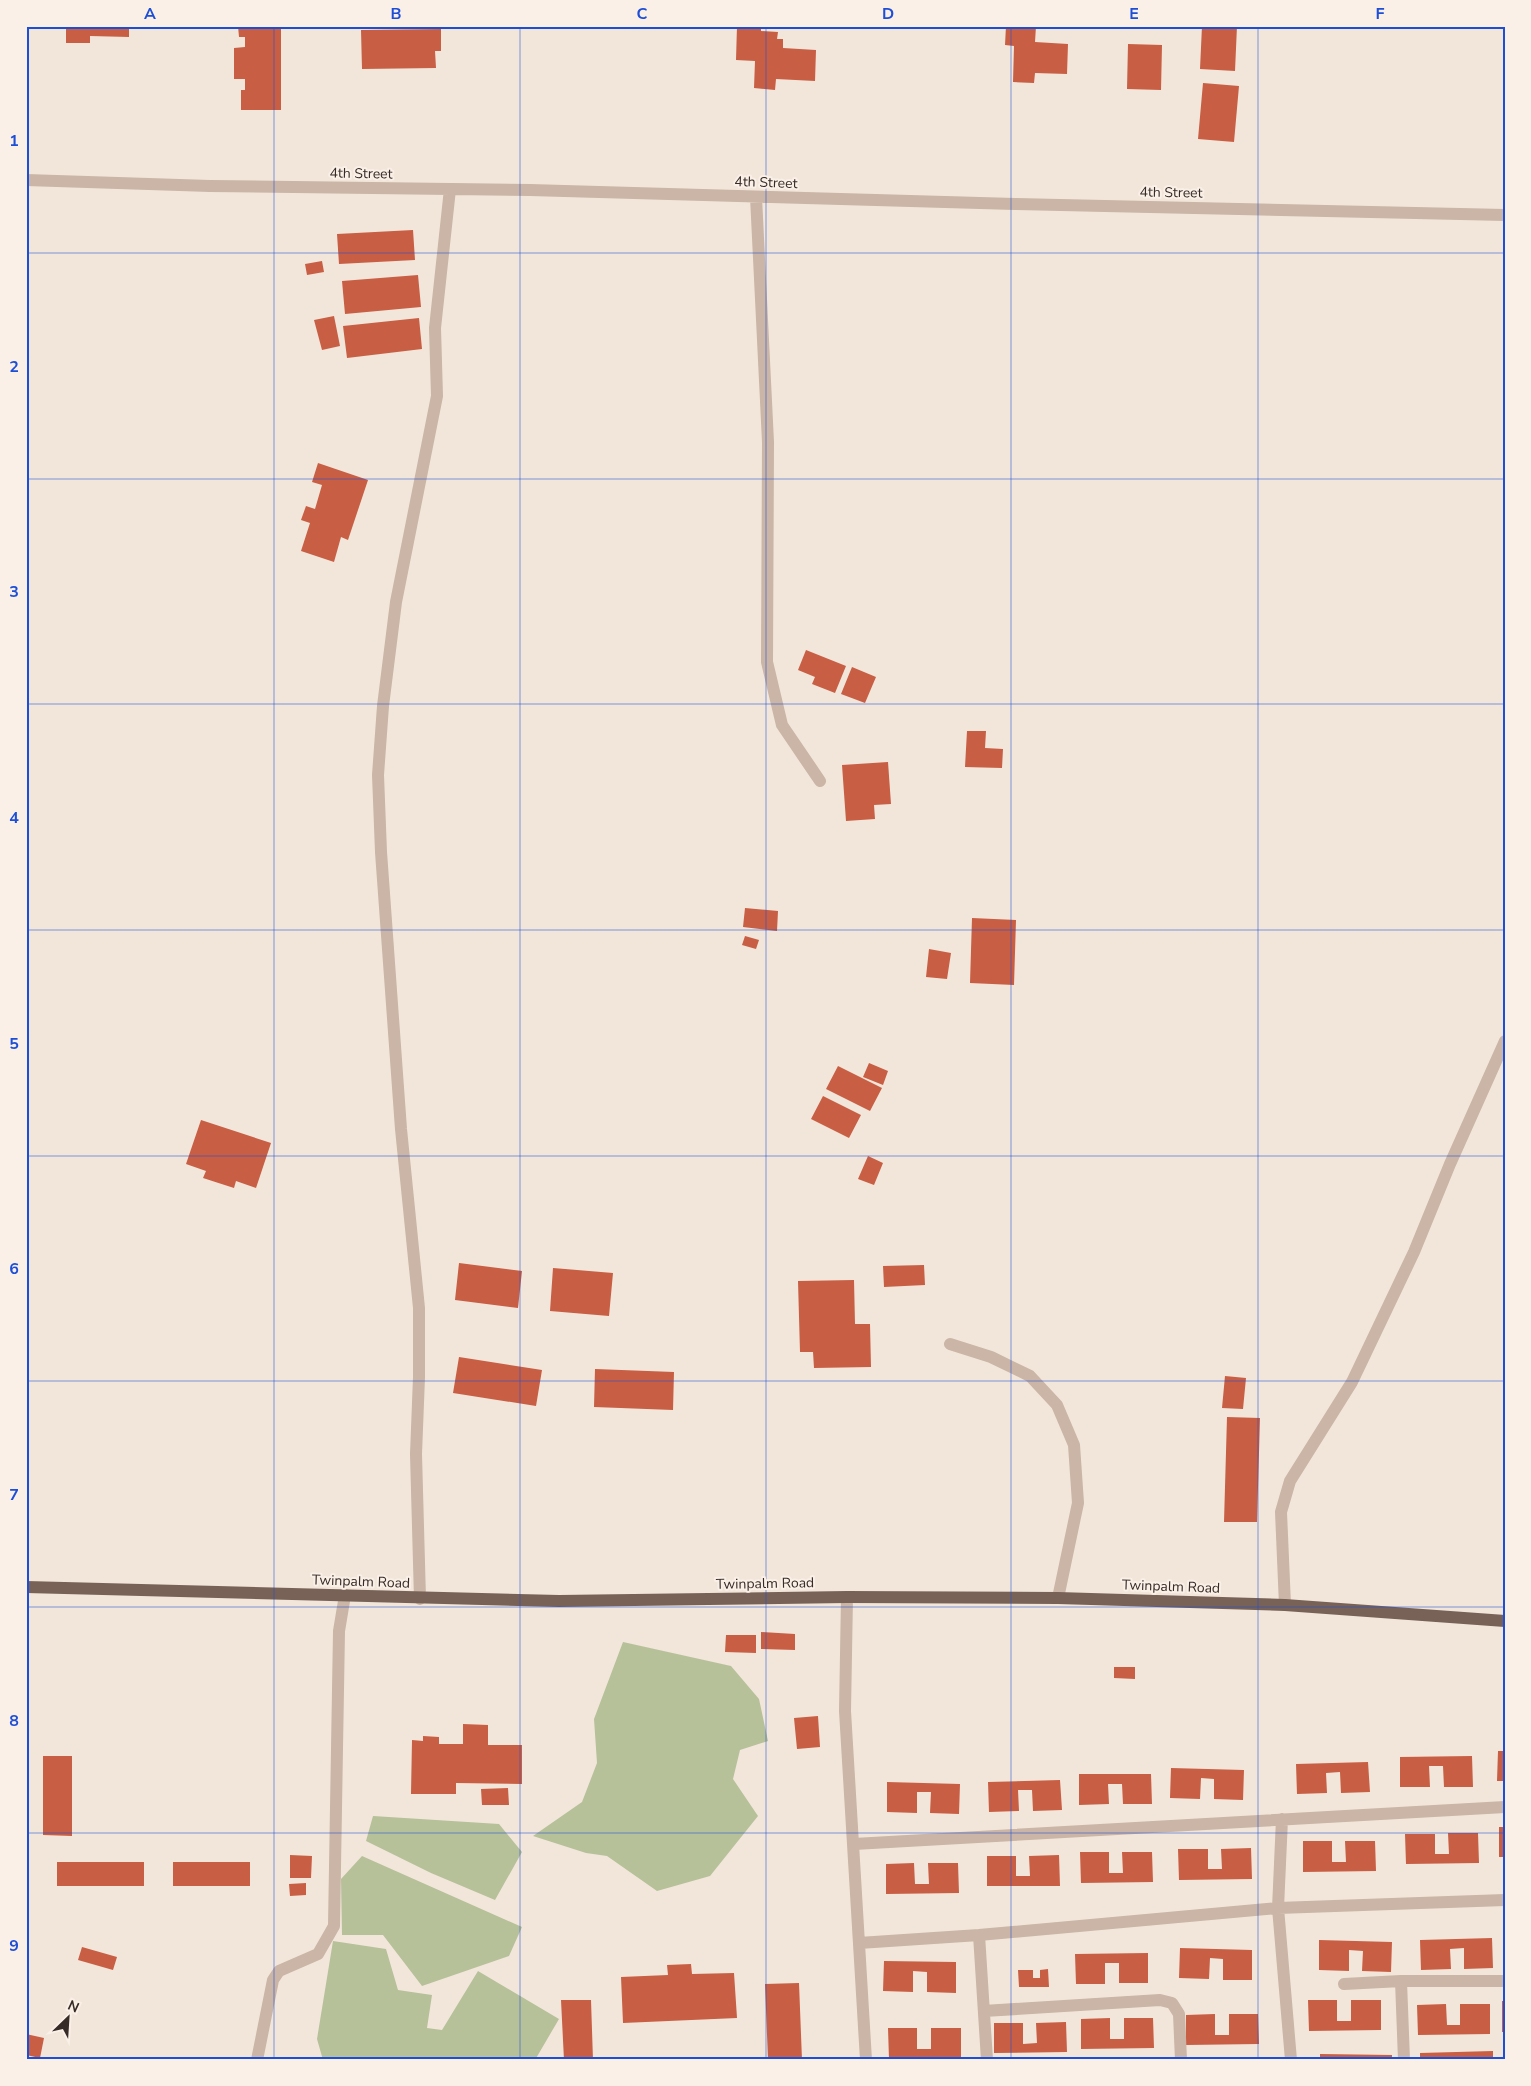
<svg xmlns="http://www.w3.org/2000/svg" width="1531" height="2086" font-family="'Nunito Sans',sans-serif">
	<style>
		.green { fill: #b6c19a }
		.building { fill: #c85e43 }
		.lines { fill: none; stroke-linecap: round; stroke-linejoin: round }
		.minor { stroke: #cab5a6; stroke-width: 12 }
		.major { stroke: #786258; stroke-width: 12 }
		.grid { fill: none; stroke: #1d4ed8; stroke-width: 1; stroke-opacity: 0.55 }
		.labels { text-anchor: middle; stroke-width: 4; stroke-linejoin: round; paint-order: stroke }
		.street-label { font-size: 14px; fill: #362b27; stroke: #faf0e7 }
		.neatline { fill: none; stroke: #1d4ed8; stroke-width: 2 }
		.grid-label { font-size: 16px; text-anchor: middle; font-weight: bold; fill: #1d4ed8 }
	</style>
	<rect width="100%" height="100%" fill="#f2e6da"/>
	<path class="green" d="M623,1642L731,1666L759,1699L768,1741L740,1750L733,1779L758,1816L710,1876L657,1891L607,1856L586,1853L533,1836L582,1802L597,1763L594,1719Z
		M373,1816L499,1824L522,1852L495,1900L431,1873L366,1841Z
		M362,1856L522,1927L509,1956L422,1986L383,1935H342L341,1879Z
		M333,1941L386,1949L398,1990L432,1995L427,2028L442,2030L478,1971L559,2019L535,2060H323L317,2039Z"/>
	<path class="building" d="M66,26H129V37L90,36V43H66Z
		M238,26H281V110H241V90H245V79H234V48L245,47V37H239Z
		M737,26H761V31L778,32L777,39H783V48L816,50L815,81L776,79L775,90L754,88L755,61L736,60Z
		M1006,26H1036L1035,42L1068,44L1067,74L1035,73L1034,83L1013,82L1014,46L1005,45Z
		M1202,26H1237L1235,71L1200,69Z
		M441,29V51H435L436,68L362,69L361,30Z
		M1128,44L1162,45L1161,90L1127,89Z
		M1203,83L1239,86L1234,142L1198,139Z
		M413,230L415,260L339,264L337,234Z
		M322,261L324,272L307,275L305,264Z
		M418,275L421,307L345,314L342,281Z
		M334,316L340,346L322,350L314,320Z
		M419,318L422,349L347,358L343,326Z
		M318,463L368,480L348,540L341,537L334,562L301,551L310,523L301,520L306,506L315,509L322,485L312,482Z
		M806,650L846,666L835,693L812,684L815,677L798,670Z
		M852,667L876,677L865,703L841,694Z
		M967,731H986L985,748L1003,749L1002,768L965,767Z
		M888,762L891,804L874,805L875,819L846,821L842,765Z
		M745,908L778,911L777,931L743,927Z
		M972,918L1016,920L1014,985L970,983Z
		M745,936L759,940L756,949L742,945Z
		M929,949L951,953L947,979L926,977Z
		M869,1063L888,1071L883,1085L863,1077Z
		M838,1066L882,1088L870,1111L826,1089Z
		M823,1096L861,1115L849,1138L811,1119Z
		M201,1120L271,1143L256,1188L236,1181L234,1188L203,1178L206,1171L186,1164Z
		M868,1156L883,1163L874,1185L858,1179Z
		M459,1263L522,1271L518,1308L455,1300Z
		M924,1265L925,1285L884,1287L883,1266Z
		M553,1268L613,1273L609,1316L550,1311Z
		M854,1280L855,1324H870L871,1367L814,1368L813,1352H800L798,1281Z
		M459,1357L542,1370L536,1406L453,1393Z
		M595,1369L674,1372L673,1410L594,1407Z
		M1225,1376L1246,1378L1243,1409L1222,1408Z
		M1227,1417L1260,1418L1257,1522H1224Z
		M761,1632L795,1634V1650L761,1649Z
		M726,1635H756V1653L725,1652Z
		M1114,1667H1135V1679L1114,1678Z
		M818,1716L820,1747L797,1749L794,1718Z
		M463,1724L488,1725V1745H522V1784L456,1783V1794H411L412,1740L423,1741V1736L439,1737V1744H463Z
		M1498,1751H1505V1781H1497Z
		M43,1756H72V1836L43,1835Z
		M1472,1756L1473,1787H1444L1443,1766H1429L1430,1787H1400V1757Z
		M1368,1762L1370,1792L1341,1793L1340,1772L1326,1773L1327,1793L1297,1794L1296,1764Z
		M1171,1768L1244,1770L1243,1800L1214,1799V1779L1201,1778L1200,1799L1170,1798Z
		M1079,1774H1151L1152,1804H1123L1122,1784H1108L1109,1804L1079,1805Z
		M1060,1780L1062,1810L1033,1811L1032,1790H1018L1019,1811L989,1812L988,1782Z
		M887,1782L960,1784L959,1814L930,1813L931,1792H917V1813L887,1812Z
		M508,1788L509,1805H482L481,1789Z
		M1499,1827H1505V1857H1499Z
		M1448,1833H1478L1479,1863L1406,1864L1405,1834H1435V1854H1449Z
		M1303,1841H1332V1862H1346L1345,1841H1375L1376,1871L1303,1872Z
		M1251,1848L1252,1879L1179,1880L1178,1849H1208V1869H1222L1221,1849Z
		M1080,1852H1109V1873H1123L1122,1852H1152L1153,1882L1081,1883Z
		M290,1855L312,1856L311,1878H290Z
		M1059,1855L1060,1886H987V1856H1016V1876H1030L1029,1856Z
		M57,1862H144V1886H57Z
		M173,1862H250V1886H173Z
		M914,1863L915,1884H929L928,1863H958L959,1893L886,1894V1864Z
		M306,1883V1895L290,1896L289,1884Z
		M1492,1938L1493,1968L1464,1969V1948L1450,1949L1451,1969L1421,1970L1420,1940Z
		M1319,1940L1392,1942L1391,1972L1362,1971L1363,1951L1349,1950V1971L1319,1970Z
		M82,1947L117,1957L113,1970L78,1960Z
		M1180,1948L1252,1950V1980H1223V1959L1210,1958L1209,1979L1179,1978Z
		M1148,1953V1983H1119V1963H1105V1984H1076L1075,1954Z
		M884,1961L956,1962V1993L927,1992V1972L913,1971V1992L883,1991Z
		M691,1964L692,1974L734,1973L737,2018L623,2023L621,1977L668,1975L667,1965Z
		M1048,1969L1049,1987H1019L1018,1970H1033V1978H1040V1970Z
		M799,1983L802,2060H768L765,1984Z
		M561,2000H591L593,2060H564Z
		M1308,2000H1337V2021H1351V2000H1381V2030L1309,2031Z
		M1502,2001H1505V2032H1502Z
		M1446,2004L1447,2025H1460V2004H1490V2034L1418,2035L1417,2005Z
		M1215,2014V2035H1229V2014H1258L1259,2044L1186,2045V2015Z
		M1110,2018V2039H1124V2018H1153L1154,2048L1081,2049V2019Z
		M1066,2022L1067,2052L994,2053V2023H1023V2044L1037,2043L1036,2023Z
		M888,2028H917V2049H931V2028H961V2058L889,2059Z
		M26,2034L44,2038L40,2058L26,2055Z
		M1493,2051V2060H1420V2053Z
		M1320,2054L1392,2055V2060H1320Z"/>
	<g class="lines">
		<path class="minor" d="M26,180L210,186L530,190L1015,204L1505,215
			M756,197L768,442L767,662L782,725L820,781
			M950,1344L991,1357L1030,1376L1057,1405L1074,1445L1078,1503L1058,1598
			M847,1597L845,1711L866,2060
			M420,1599L416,1454L419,1377V1308L401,1129L381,852L378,775L383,706L396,602L437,396L435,328L450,189
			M1285,1605L1281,1512L1290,1481L1352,1382L1414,1252L1450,1164L1505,1041
			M1282,1819L1278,1908L1291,2060
			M854,1844L1505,1807
			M979,1935L987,2060
			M859,1943L979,1935L1278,1908L1505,1900
			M1401,1981L1404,2060
			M1344,1984L1401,1981H1505
			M984,2011L1160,2000L1172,2003L1179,2014L1181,2060
			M257,2060L273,1980L279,1971L318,1954L334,1926L339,1631L345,1595"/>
		<path class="major" d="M26,1587L559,1601L847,1597L1058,1598L1285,1605L1505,1621"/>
	</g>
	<path class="grid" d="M274,26V2060M520,26V2060M766,26V2060M1011,26V2060M1258,26V2060M26,253H1505M26,479H1505M26,704H1505M26,930H1505M26,1156H1505M26,1381H1505M26,1607H1505M26,1833H1505"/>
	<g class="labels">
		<g class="street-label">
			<text transform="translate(361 173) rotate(1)" y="5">4th Street</text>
			<text transform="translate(766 182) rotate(2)" y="5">4th Street</text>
			<text transform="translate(1171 192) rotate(1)" y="5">4th Street</text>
			<text transform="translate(361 1581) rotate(2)" y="5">Twinpalm Road</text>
			<text transform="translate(765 1583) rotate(-1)" y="5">Twinpalm Road</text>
			<text transform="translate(1171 1586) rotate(2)" y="5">Twinpalm Road</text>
		</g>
	</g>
	<rect width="1531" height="2086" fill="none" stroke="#faf0e7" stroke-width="55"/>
	<g transform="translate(68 2018) rotate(25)" stroke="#faf0e7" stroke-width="4" paint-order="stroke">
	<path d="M0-4L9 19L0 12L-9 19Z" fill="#362b27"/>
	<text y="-8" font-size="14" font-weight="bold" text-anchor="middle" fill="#362b27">N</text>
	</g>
	<rect x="28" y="28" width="1476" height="2030" class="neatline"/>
	<g class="grid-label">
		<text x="150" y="19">A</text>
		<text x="396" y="19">B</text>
		<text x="642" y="19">C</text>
		<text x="888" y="19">D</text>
		<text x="1134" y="19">E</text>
		<text x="1380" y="19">F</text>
		<text x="14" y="146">1</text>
		<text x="14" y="372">2</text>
		<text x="14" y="597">3</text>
		<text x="14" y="823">4</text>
		<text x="14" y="1049">5</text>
		<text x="14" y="1274">6</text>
		<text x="14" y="1500">7</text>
		<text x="14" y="1726">8</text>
		<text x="14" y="1951">9</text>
	</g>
</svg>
